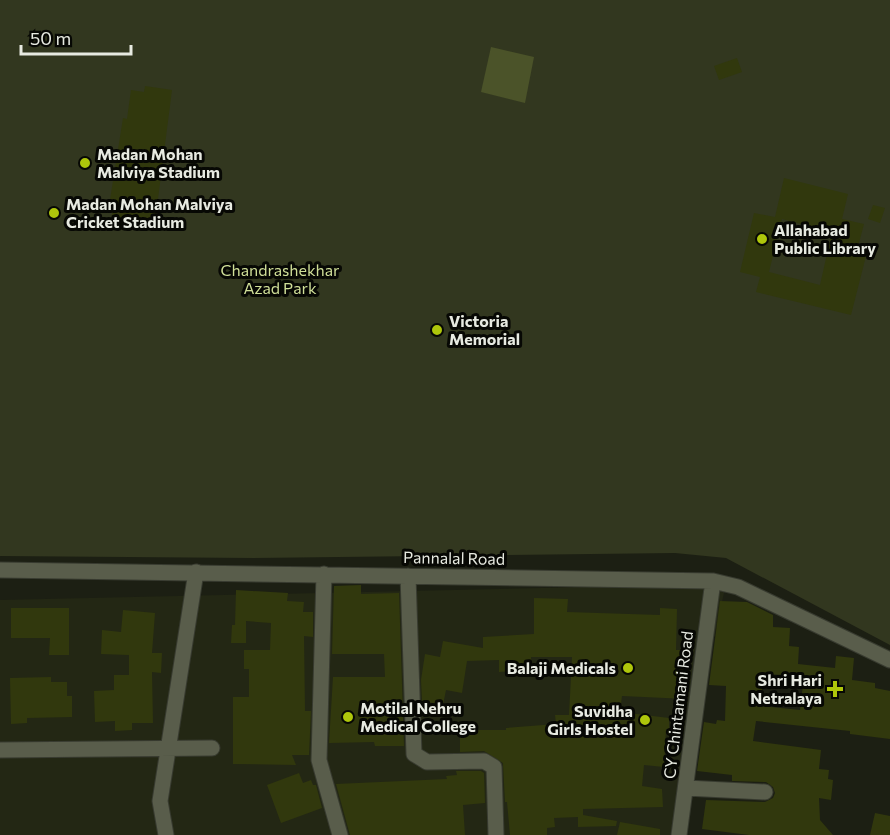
<svg xmlns="http://www.w3.org/2000/svg" width="890" height="835" font-family="Commissioner,sans-serif">
	<style>
		.built { fill: #232714 }
		.green { fill: #32371f }
		.water { fill: #4b5329 }
		.building { fill: #31380d; fill-rule: evenodd }
		.lines { fill: none; stroke-linecap: round; stroke-linejoin: round }
		.minor-casing { stroke: #383b30; stroke-width: 17 }
		.minor { stroke: #595d4b; stroke-width: 15 }
		.poi-dot { fill: #aec60b; stroke: #070804; stroke-width: 2 }
		.labels { text-anchor: middle; stroke-width: 6; stroke-linejoin: round; paint-order: stroke }
		.poi-label { font-size: 16px; font-weight: bold; fill: #e7eae1; stroke: #070804; text-anchor: start }
		.park-label { font-size: 16px; fill: #d0df98; stroke: #070804 }
		.street-label { font-size: 16px; fill: #e7eae1; stroke: #070804 }
	</style>
	<rect width="100%" height="100%" fill="#1c1f13"/>
	<path class="built" d="M726,584L670,835H0V600Z"/>
	<path class="green" d="M0,0H890V645L726,558L675,553L252,558L0,556Z"/>
	<path class="water" d="M491,47L534,57L525,103L481,92Z"/>
	<path class="building" d="M737,58L742,72L719,80L714,66Z
		M145,86L172,90L154,230L111,224L113,206H109L123,118L127,119L131,90L144,92Z
		M784,178L848,194L842,219L864,224L856,254L866,256L851,315L756,292L760,277L740,272L754,213L775,217ZM782,219L832,232L820,285L769,272Z
		M873,205L885,208L880,223L868,219Z
		M361,585V594L399,593L404,746H375L374,742L329,743L333,677H385L384,654H332L334,586Z
		M236,590L288,593L287,601L304,602L303,612H313V637L304,636L305,711H311L309,755H292L296,765L233,764V697H249V669H244V650H270L271,623L246,621V643H231L232,625H235Z
		M534,598L568,599L567,612L660,615V608L677,609L676,650H684L683,677L690,678L687,699L622,696L620,712L669,718V729H666L664,767L644,765L642,786L662,789L663,807L583,809V815L617,821L616,826L578,827V817L554,818L555,827L547,828V835H510L507,802H505L503,763L484,751L460,752V730H506V728L556,724L555,715H569L572,657H531L532,670L499,672V660L467,661L462,693L446,690L443,705L422,701L421,680L425,654L440,657L443,641L483,648V637L534,634Z
		M720,601L747,602L773,615V627L790,628L789,646L799,647L798,664L835,668L836,656L854,658L852,680L875,683V688L890,691V739L850,734V731L756,721L753,741L821,750L819,769L829,770L828,779L833,780L831,800L819,798L820,820L833,835H749L702,829L706,800L765,802L773,798L775,793L773,787L766,782L732,781V775L697,771L704,722L716,724L717,720L725,721L726,686L709,685ZM763,674L804,676L800,710L761,706Z
		M11,608H69V655H49L50,638H11Z
		M123,610L155,613L152,653H162L161,673L152,672L153,723H132V730L115,731V721L95,722L94,691L114,690V675H129V655L101,654L102,630L121,632Z
		M51,677V682H67V696H72V717L27,718V723L11,724L10,678Z
		M456,771H481L484,773L485,803L463,805L465,835H350L336,784L447,779L446,776L457,775Z
		M299,773L303,783L311,780L313,785H316L322,808L281,823L267,785Z
		M875,813L890,816V835H870Z
		M620,822L660,829V835H617Z"/>
	<g class="lines">
		<defs>
			<path id="minor" d="M0,570L713,581L738,587L890,660
				M324,574L319,760L340,835
				M408,576L414,754L427,762L484,761L494,767L496,835
				M0,750L212,748
				M686,788L765,792
				M166,835L160,801L196,572
				M679,835L713,581"/>
		</defs>
		<use href="#minor" class="minor-casing"/>
		<use href="#minor" class="minor"/>
	</g>
	<g class="poi-dot">
		<circle cx="85" cy="163" r="6"/>
		<circle cx="54" cy="213" r="6"/>
		<circle cx="762" cy="239" r="6"/>
		<circle cx="437" cy="330" r="6"/>
		<circle cx="628" cy="668" r="6"/>
		<path d="M832 680h6v6h6v6h-6v6h-6v-6h-6v-6h6z"/>
		<circle cx="348" cy="717" r="6"/>
		<circle cx="645" cy="720" r="6"/>
	</g>
	<g class="labels">
		<g class="poi-label">
			<text x="97" y="160">Madan Mohan<tspan x="97" dy="18">Malviya Stadium</tspan></text>
			<text x="66" y="210">Madan Mohan Malviya<tspan x="66" dy="18">Cricket Stadium</tspan></text>
			<text x="774" y="236">Allahabad<tspan x="774" dy="18">Public Library</tspan></text>
			<text x="449" y="327">Victoria<tspan x="449" dy="18">Memorial</tspan></text>
			<text x="616" y="674" text-anchor="end">Balaji Medicals</text>
			<text x="822" y="686" text-anchor="end">Shri Hari<tspan x="822" dy="18">Netralaya</tspan></text>
			<text x="360" y="714">Motilal Nehru<tspan x="360" dy="18">Medical College</tspan></text>
			<text x="633" y="717" text-anchor="end">Suvidha<tspan x="633" dy="18">Girls Hostel</tspan></text>
		</g>
		<g class="park-label">
			<text x="280" y="276">Chandrashekhar<tspan x="280" dy="18">Azad Park</tspan></text>
		</g>
		<g class="street-label">
			<text transform="translate(454 558) rotate(1)" y="6">Pannalal Road</text>
			<text transform="translate(678 705) rotate(-83)" y="6">CY Chintamani Road</text>
		</g>
	</g>
	<path d="M21 45v9h110v-9" fill="none" stroke="#e7eae1" stroke-width="3"/>
	<text x="30" y="45" font-size="18" fill="#e7eae1" stroke="#070804" stroke-width="4.5" paint-order="stroke">50 m</text>
</svg>
